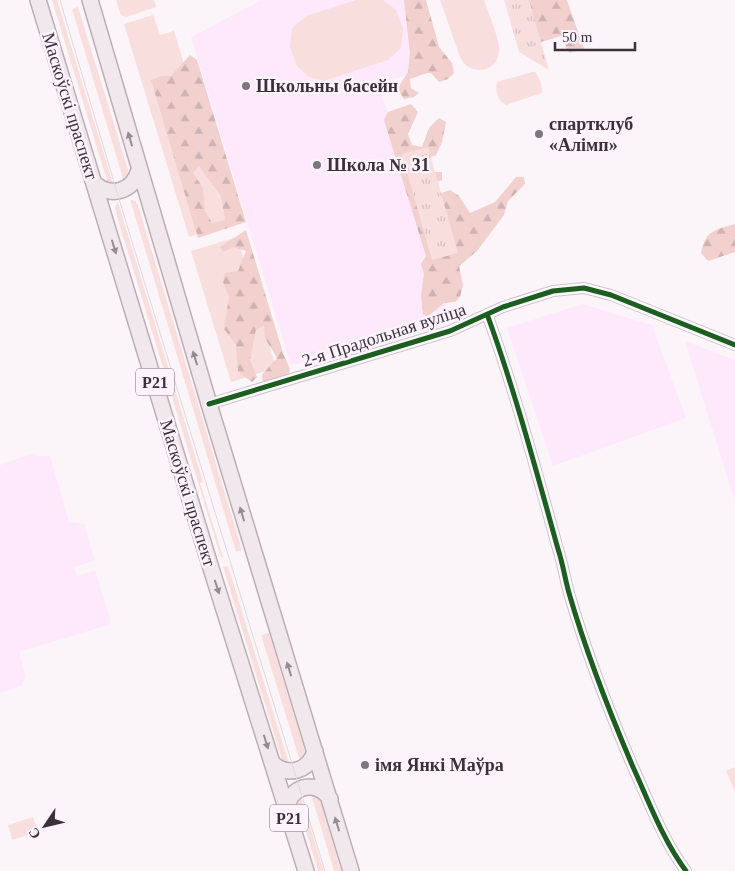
<svg xmlns="http://www.w3.org/2000/svg" width="735" height="871" font-family="Georgia,serif">
	<style>
		.built { fill: #fde9fb }
		.grass { fill: #f9dede }
		.forest { fill: url(#forest-firs); fill-rule: evenodd }
		.park { fill: url(#park-tufts) }
		.lines { fill: none; stroke-linecap: round; stroke-linejoin: round }
		.minor-casing { stroke: #ccc5cb; stroke-width: 12 }
		.primary-casing { stroke: #bdaeb5; stroke-width: 18 }
		.minor { stroke: #fefefe; stroke-width: 10 }
		.primary { stroke: #f0e8ec; stroke-width: 15 }
		.tram { stroke: #dcdadb; stroke-width: 1 }
		.cycleway-casing { stroke: #fdf3fc; stroke-width: 8 }
		.cycleway { stroke: #1b5e20; stroke-width: 5 }
		.oneway { fill: #958c92 }
		.poi-dot { fill: #7e767d; stroke: #fdf3fc; stroke-width: 2 }
		.labels { text-anchor: middle; stroke-width: 5; stroke-linejoin: round; paint-order: stroke }
		.shield { fill: #fdf3fc; stroke: #746b74; stroke-width: 1 }
		.shield-label { font-size: 16px; font-weight: bold; fill: #3a3139 }
		.poi-label { font-size: 18px; font-weight: bold; fill: #3a3139; stroke: #fdf3fc; text-anchor: start }
		.street-label { font-size: 18px; fill: #3a3139; stroke: #fdf3fc }
	</style>
	<defs>
		<pattern id="forest-firs" width="22" height="20" patternUnits="userSpaceOnUse" patternTransform="scale(1.25)"><rect width="22" height="20" fill="#f1d0ce"/><path d="M5 1l3.5 6h-7zM16 11l3.5 6h-7z" fill="#cfb3b2"/></pattern>
		<pattern id="park-tufts" width="24" height="20" patternUnits="userSpaceOnUse" patternTransform="scale(1.25)"><rect width="24" height="20" fill="#f9dede"/><path d="M3 7l-1-3M5 7V3M7 7l1-3M15 17l-1-3M17 17v-4M19 17l1-3" fill="none" stroke="#d6bfbf"/></pattern>
	</defs>
	<rect width="100%" height="100%" fill="#fbf5fa"/>
	<path class="built" d="M261,0H413L432,65L379,85L449,316L291,366L191,37Z
		M582,304L652,325L686,418L553,466L507,328Z
		M685,341L735,360V502Z
		M33,453L38,456H50L69,522L84,524L95,561L74,567L77,576L95,570L111,622L108,625L19,652L26,676L22,685L0,693V465Z"/>
	<path class="grass" d="M52,0H57L114,187L108,184Z
		M116,0H154L156,7L126,17L121,15Z
		M356,0H383L396,10L403,29L401,48L388,60L324,81L309,77L297,66L290,47L292,28L306,16Z
		M440,0H484C488,12 501,42 499,52C497,74 468,76 460,57Z
		M78,7L130,176L125,185L72,9Z
		M153,15L160,35L174,31L233,224L189,237L124,24Z
		M532,72H535C540,78 542,85 542,93L506,105C497,100 495,91 497,82Z
		M130,199L135,201L138,205L242,550L236,552Z
		M118,202L203,482L200,483L223,557L221,558L116,213L115,207Z
		M237,237L276,368L231,382L191,251Z
		M228,566L290,767L283,763L223,567Z
		M269,633L306,755L301,764L261,635Z
		M735,767V791L726,771Z
		M310,791L318,796L321,801L341,871H334Z
		M300,795L324,871H318L297,802Z
		M33,817L38,832L12,840L8,825Z"/>
	<path class="forest" d="M404,0H426L439,47L452,63L454,73L448,79L439,82L431,73H427L410,79L411,88L419,93L414,97L404,99L397,89L408,72L410,53Z
		M519,0H567L584,49L569,53L561,36L531,45Z
		M190,55L197,60L246,222L198,238L151,80L162,76H171ZM199,166L221,196L225,220L212,223L205,211L203,188L193,173Z
		M411,104L418,112L408,134L412,145L422,147L429,128L439,118L446,122L442,142L436,155L421,161L426,176L436,172H442V180L432,184L439,194L450,190L459,196L470,213L495,202L516,177H524L525,184L508,201L504,215L477,251L459,266L463,285L460,297L455,302L444,303L427,317L423,314L421,296L424,274L421,264L426,256L384,120L388,112Z
		M735,224V252L708,261L701,253C706,230 714,230 735,224Z
		M246,230L283,353L290,369L288,376L263,383L262,375L277,358L265,338L264,326L256,329L250,360L257,377L252,382L238,372L236,345L224,329L229,297L223,282L225,273L238,271L246,251L233,247L223,252L220,247Z"/>
	<path class="park" d="M504,0H529L549,70L519,52Z
		M428,147L458,253L432,260L402,154Z"/>
	<g class="lines">
		<defs>
			<path id="minor" d="M487,314C515,391 536,470 558,549C563,564 565,579 569,593C586,652 609,711 633,767C649,802 663,840 686,871
				M209,404L450,331L503,307L553,291L584,288L611,295L735,345"/>
			<path id="primary" d="M38,0L210,565L306,871
				M90,0L209,404L351,871
				M95,184C112,198 133,191 139,170
				M273,764C289,777 309,771 315,751
				M287,811C287,786 317,778 330,799"/>
		</defs>
		<use href="#minor" class="minor-casing"/>
		<use href="#primary" class="primary-casing"/>
		<use href="#minor" class="minor"/>
		<use href="#primary" class="primary"/>
		<path class="tram" d="M60,0L119,199L325,871"/>
		<defs>
			<path id="cycleway" d="M487,314C515,391 536,470 558,549C563,564 565,579 569,593C586,652 609,711 633,767C649,802 663,840 686,871
				M209,404L450,331L503,307L553,291L584,288L611,295L735,345"/>
		</defs>
		<use href="#cycleway" class="cycleway-casing"/>
		<use href="#cycleway" class="cycleway"/>
	</g>
	<defs><path id="oneway-solid" d="M-6-.8H1V-3.2L6.5 0L1 3.2V.8H-6Z" transform="scale(1.25)"/></defs>
	<g class="oneway">
		<use href="#oneway-solid" transform="translate(130 139) rotate(-106)"/>
		<use href="#oneway-solid" transform="translate(114 247) rotate(73)"/>
		<use href="#oneway-solid" transform="translate(195 358) rotate(-107)"/>
		<use href="#oneway-solid" transform="translate(242 514) rotate(-107)"/>
		<use href="#oneway-solid" transform="translate(217 587) rotate(72)"/>
		<use href="#oneway-solid" transform="translate(289 669) rotate(-107)"/>
		<use href="#oneway-solid" transform="translate(266 742) rotate(73)"/>
		<use href="#oneway-solid" transform="translate(337 824) rotate(-107)"/>
	</g>
	<g class="poi-dot">
		<circle cx="246" cy="86" r="5"/>
		<circle cx="539" cy="134" r="5"/>
		<circle cx="317" cy="165" r="5"/>
		<circle cx="365" cy="765" r="5"/>
	</g>
	<g class="labels">
		<g class="shield">
			<rect x="136" y="368.5" width="38" height="27" rx="4"/>
			<rect x="270" y="804.5" width="38" height="27" rx="4"/>
		</g>
		<g class="shield-label">
			<text x="155" y="388">Р21</text>
			<text x="289" y="824">Р21</text>
		</g>
		<g class="poi-label">
			<text x="256" y="92">Школьны басейн</text>
			<text x="549" y="130">спартклуб<tspan x="549" dy="21">«Алімп»</tspan></text>
			<text x="327" y="171">Школа № 31</text>
			<text x="375" y="771">імя Янкі Маўра</text>
		</g>
		<g class="street-label">
			<text transform="translate(70 106) rotate(73)" y="6">Маскоўскі праспект</text>
			<text transform="translate(384 335) rotate(-18)" y="6">2-я Прадольная вуліца</text>
			<text transform="translate(188 493) rotate(73)" y="6">Маскоўскі праспект</text>
		</g>
	</g>
	<g transform="translate(45 826) rotate(235)" stroke="#fdf3fc" stroke-width="4" paint-order="stroke">
	<path d="M0-4L9 19L0 12L-9 19Z" fill="#3a3139"/>
	<text y="-8" font-size="14" font-weight="bold" text-anchor="middle" fill="#3a3139">С</text>
	</g>
	<path d="M555 42v8h80v-8" fill="none" stroke="#3a3139" stroke-width="2.5"/>
	<text x="562" y="42" font-size="15" fill="#3a3139" stroke="#fdf3fc" stroke-width="4" paint-order="stroke">50 m</text>
</svg>
